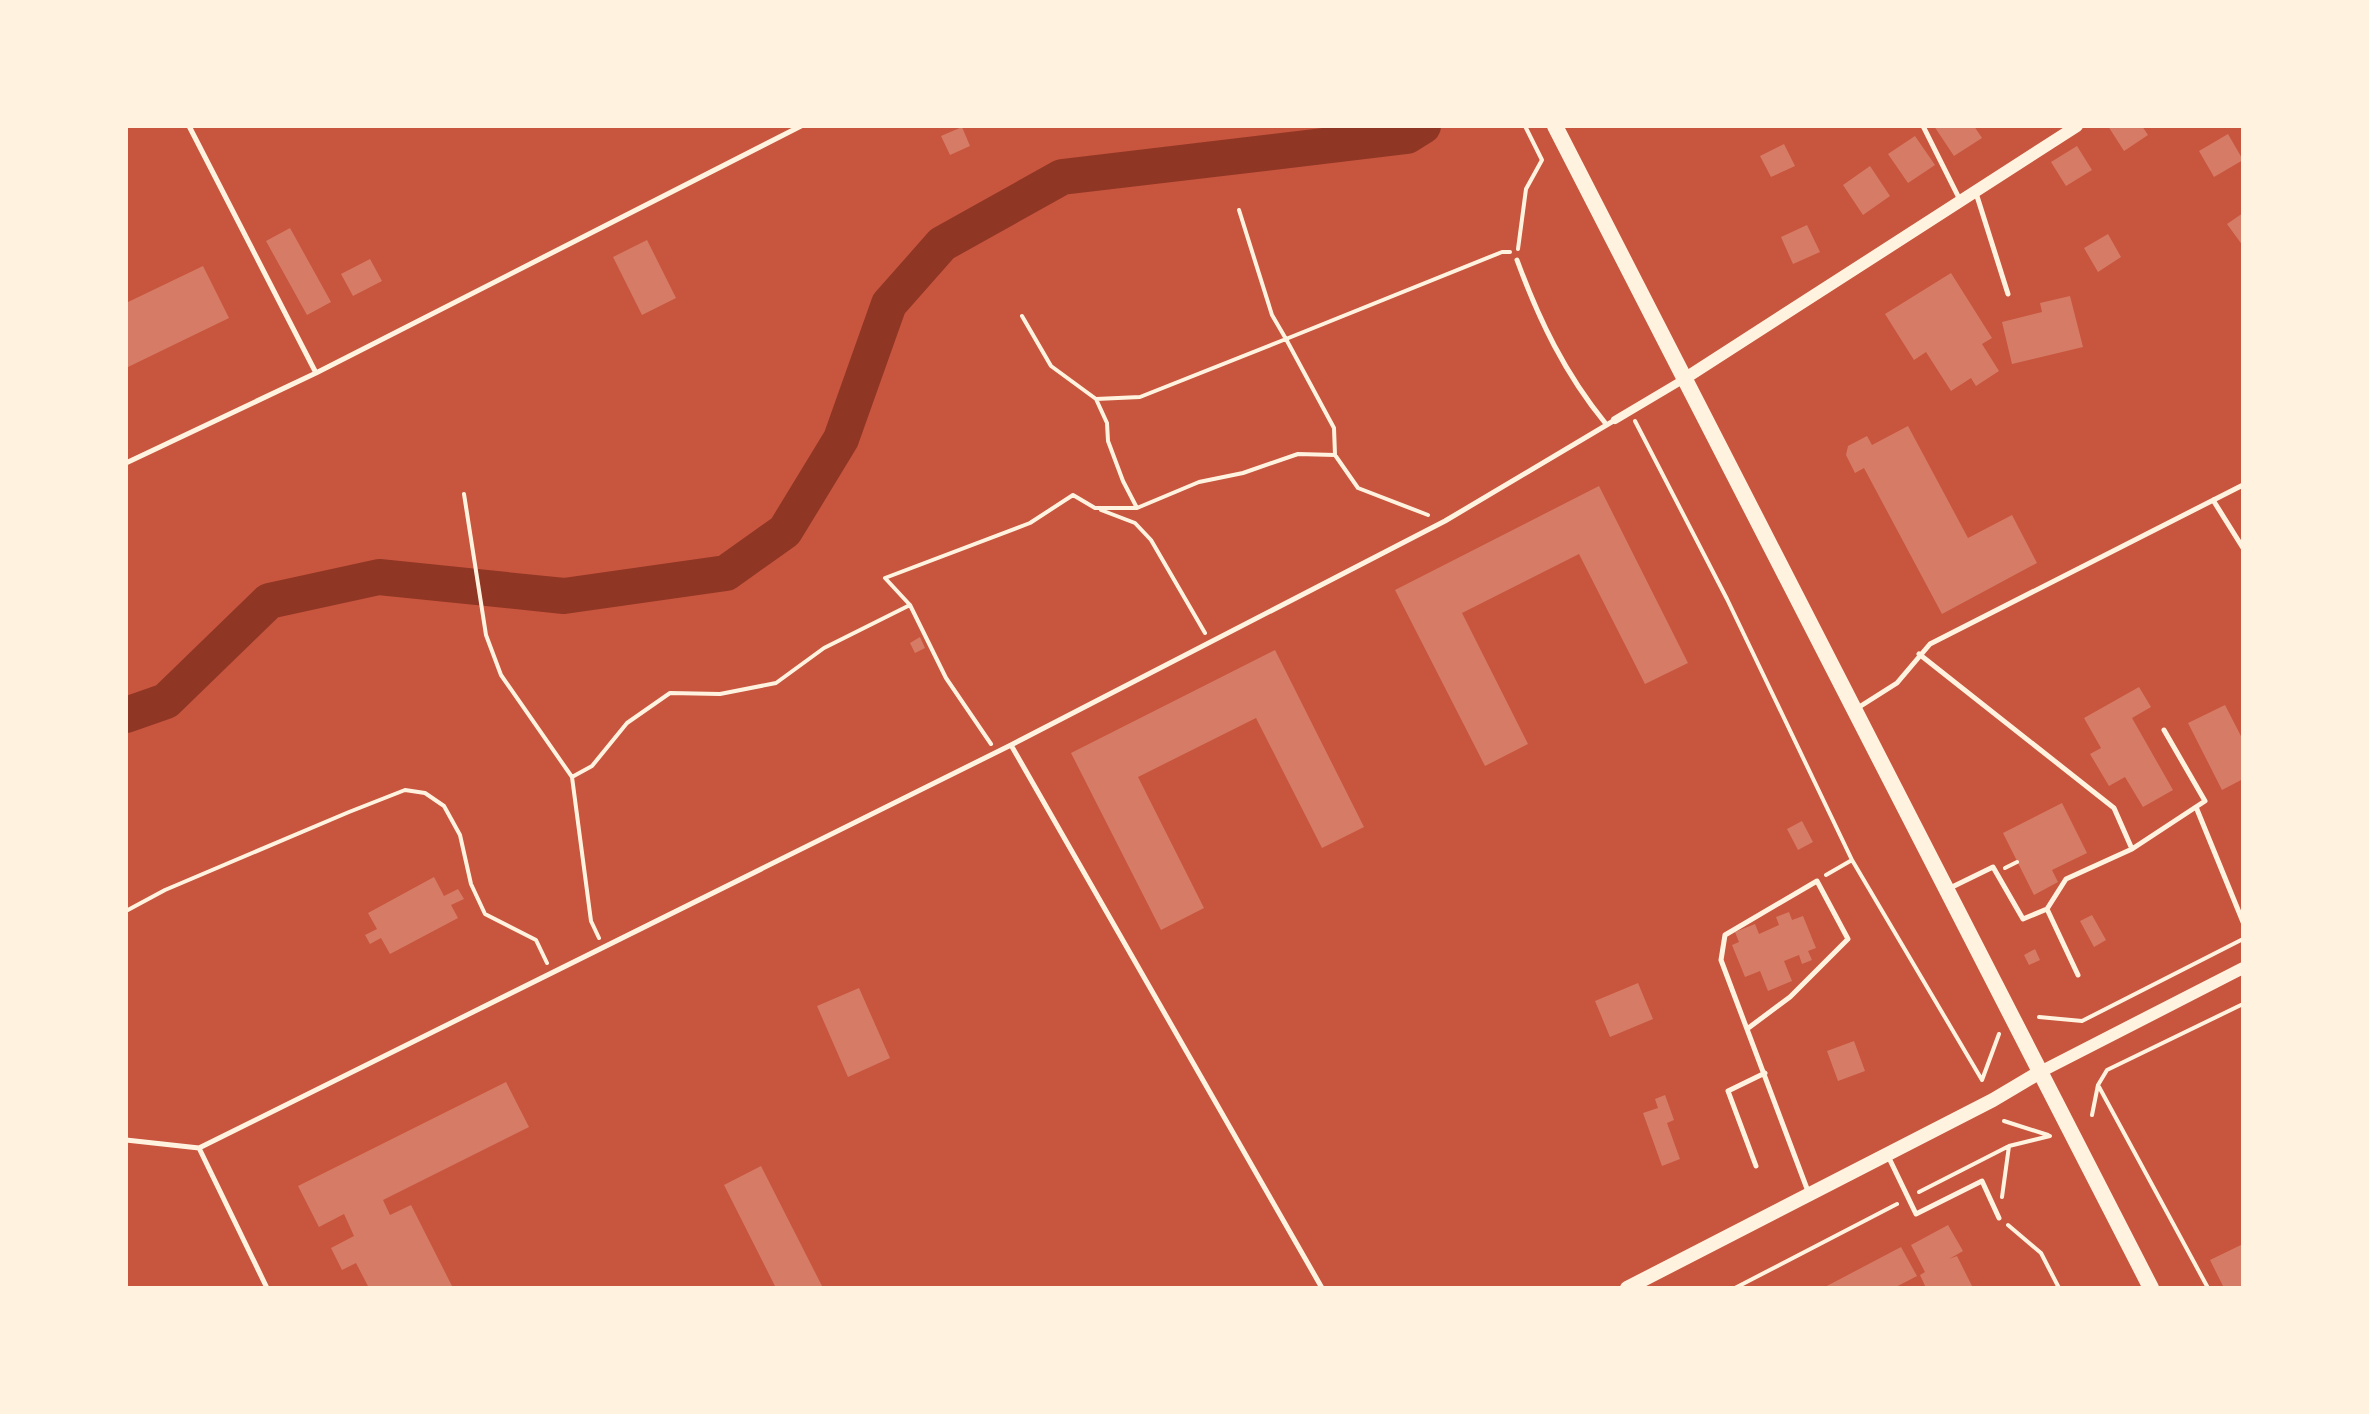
<svg xmlns="http://www.w3.org/2000/svg" width="2369" height="1414" font-family="'Sofia Sans Condensed',sans-serif">
	<style>
		.lines { fill: none; stroke-linecap: round; stroke-linejoin: round }
		.river { stroke: #8f3625; stroke-width: 36 }
		.building { fill: #d67c66 }
		.path { stroke: #fff3e0; stroke-width: 4 }
		.service { stroke: #fff3e0; stroke-width: 5 }
		.minor { stroke: #fff3e0; stroke-width: 8 }
		.tertiary { stroke: #fff3e0; stroke-width: 12 }
		.secondary { stroke: #fff3e0; stroke-width: 14 }
		.primary { stroke: #fff3e0; stroke-width: 16 }
	</style>
	<rect width="100%" height="100%" fill="#c8553d"/>
	<g class="lines">
		<path class="river" d="M126,715L166,701L269,601L379,577L564,596L726,573L785,531L841,439L889,304L942,244L1062,177L1407,136L1423,126"/>
	</g>
	<path class="building" d="M1934,126H1974L1982,138L1954,156Z
		M2108,126H2142L2148,135L2124,151Z
		M962,127L970,146L950,155L941,136Z
		M2228,134L2243,160L2214,177L2199,151Z
		M1915,136L1935,165L1908,183L1888,154Z
		M1784,144L1795,166L1771,177L1760,156Z
		M2077,146L2092,170L2066,186L2051,162Z
		M1870,166L1890,196L1863,215L1843,185Z
		M2243,213V246L2227,224Z
		M1807,225L1820,252L1793,264L1781,237Z
		M290,228L331,302L307,315L266,241Z
		M2108,234L2121,257L2098,272L2084,248Z
		M647,240L676,298L642,315L613,257Z
		M370,259L382,281L353,296L341,274Z
		M203,266L229,318L126,368V303Z
		M1951,273L1992,338L1982,344L1999,371L1976,386L1971,378L1951,391L1926,352L1914,360L1885,314Z
		M2070,296L2083,347L2012,364L2002,322L2042,312L2040,303Z
		M1908,426L1968,538L2012,515L2037,563L1942,614L1864,468L1855,473L1846,455L1848,446L1867,436L1872,445Z
		M1599,486L1688,663L1645,684L1579,554L1462,613L1528,744L1485,766L1395,590Z
		M920,637L925,648L915,653L910,643Z
		M1275,650L1364,827L1322,848L1256,718L1138,777L1204,908L1161,930L1071,753Z
		M2139,687L2151,707L2132,718L2173,790L2143,807L2125,777L2109,786L2090,754L2101,748L2084,718Z
		M2225,705L2243,740V779L2222,790L2188,723Z
		M2062,803L2087,853L2052,870L2058,882L2034,895L2003,833Z
		M1802,821L1813,842L1798,850L1787,829Z
		M434,877L444,896L458,889L464,899L451,905L458,918L390,954L381,938L370,944L365,935L377,929L368,913Z
		M1789,912L1792,920L1803,916L1816,948L1808,951L1812,960L1802,964L1799,955L1784,961L1792,981L1768,991L1760,971L1745,977L1732,945L1739,942L1735,932L1755,924L1759,934L1779,925L1776,917Z
		M2092,915L2106,940L2094,947L2080,921Z
		M2035,949L2040,960L2029,965L2024,955Z
		M1638,983L1653,1019L1610,1037L1595,1001Z
		M859,988L890,1058L848,1077L817,1006Z
		M1854,1041L1865,1071L1838,1081L1827,1051Z
		M506,1082L529,1127L383,1200L390,1215L411,1205L453,1288H369L356,1263L342,1270L331,1248L354,1236L344,1214L319,1227L298,1186Z
		M1665,1095L1674,1120L1667,1123L1680,1159L1662,1166L1643,1113L1658,1108L1655,1099Z
		M761,1166L823,1288H776L724,1185Z
		M1948,1225L1963,1251L1949,1259L1957,1256L1973,1288H1926L1920,1275L1925,1272L1911,1245Z
		M2243,1244V1288H2224L2210,1260Z
		M1901,1247L1917,1276L1894,1288H1823Z"/>
	<g class="lines">
		<path class="path" d="M1239,210L1272,315L1286,339L1502,252H1510
			M1518,249L1526,189L1542,160L1525,126
			M1022,316L1051,366L1096,399L1140,397L1286,339L1334,428L1335,455
			M1096,399L1107,423L1108,441L1123,481L1137,508
			M1635,421L1727,599L1852,860L1982,1080
			M464,494L486,635L501,675L572,777L591,921L599,938
			M1101,510L1135,523L1151,540L1205,633
			M991,744L946,678L910,605L885,578L1030,523L1073,495L1095,508H1137L1199,482L1243,473L1298,454L1335,455L1358,488L1428,515
			M572,777L592,766L627,723L670,693L720,694L776,683L824,648L910,605
			M2005,868L2017,862
			M1826,875L1852,860
			M126,911L165,890L349,812L405,790L425,793L444,806L460,835L471,884L485,914L536,940L547,963
			M2039,1017L2082,1021L2243,939
			M1982,1080L1999,1034
			M2092,1115L2098,1085
			M2004,1121L2048,1135
			M1919,1192L2009,1146
			M2002,1197L2009,1146L2050,1136
			M2008,1225L2041,1253L2059,1288
			M1735,1288L1897,1204
			M2208,1288L2098,1085L2107,1070L2243,1004"/>
		<path class="service" d="M189,126L316,373
			M1923,126L1960,200
			M1976,193L2008,294
			M1517,260C1539,320 1565,374 1606,424
			M126,463L316,373L801,126
			M2213,500L2243,548
			M1919,654L2114,808L2132,849L2066,879L2047,909L2078,975
			M1856,709L1897,683L1930,644L2243,485
			M2196,807L2243,922
			M2132,849L2205,801L2164,730
			M1950,888L1993,867L2023,919L2047,909
			M1747,1029L1790,997L1848,939L1817,881L1725,935L1721,960L1809,1194
			M126,1140L199,1148L1011,745
			M199,1148L267,1288
			M1889,1158L1916,1214L1982,1181L1999,1218
			M1756,1166L1728,1091L1765,1073
			M1322,1288L1011,745L1445,521L1615,420"/>
		<path class="minor" d="M1615,420L1684,379"/>
		<path class="tertiary" d="M1684,379L2077,126
			M2042,1071L2243,968"/>
		<path class="secondary" d="M1627,1288L1993,1100L2042,1071"/>
		<path class="primary" d="M1555,126L2151,1288"/>
	</g>
	<rect width="2369" height="1414" fill="none" stroke="#fff3e0" stroke-width="256"/>
</svg>
